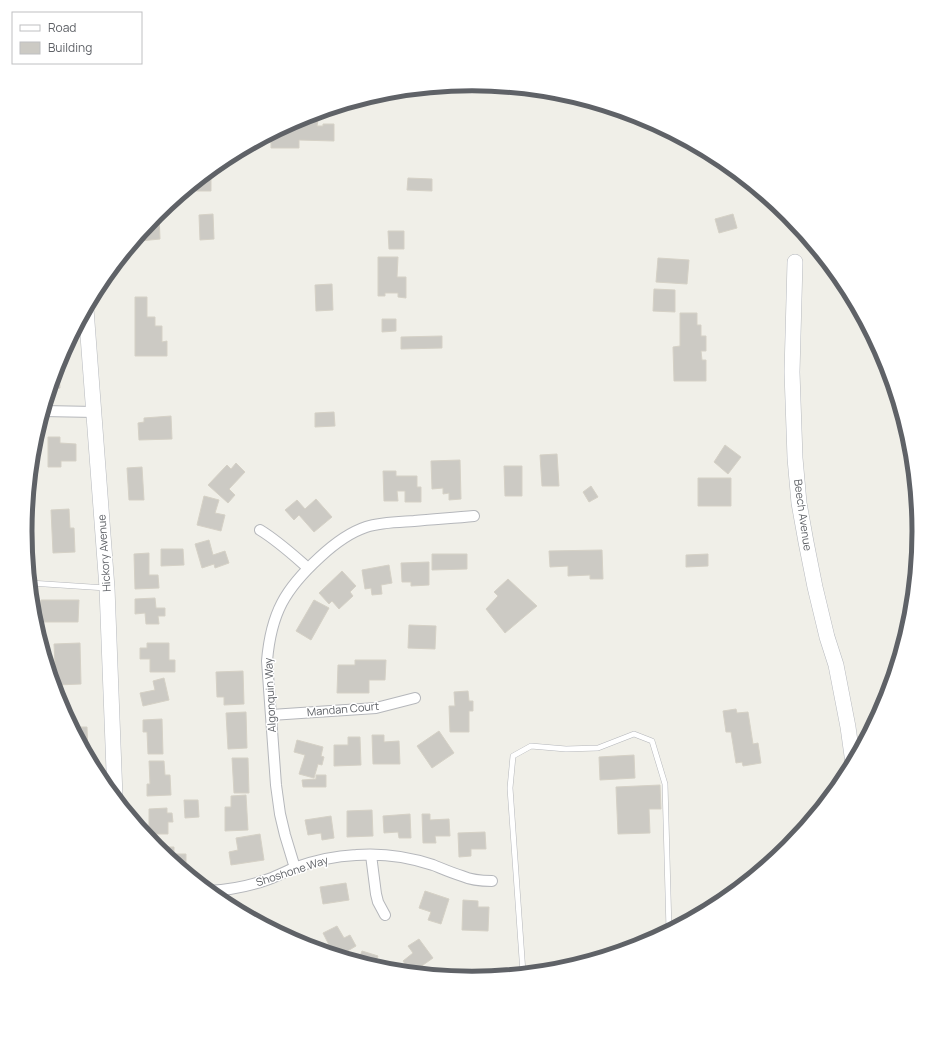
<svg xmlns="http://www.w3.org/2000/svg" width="944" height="1062" font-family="Manrope,sans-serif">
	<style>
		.building { fill: #cccac4; stroke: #d5d1c6 }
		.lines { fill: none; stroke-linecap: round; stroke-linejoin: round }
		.lane-casing { stroke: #b5b7bb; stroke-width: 6 }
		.street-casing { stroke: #b5b7bb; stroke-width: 12 }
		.secondary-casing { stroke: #b6b9be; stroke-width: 16 }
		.lane { stroke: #fff; stroke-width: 5 }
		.street { stroke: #fff; stroke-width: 10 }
		.secondary { stroke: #fff; stroke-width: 15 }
		.labels { text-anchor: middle; stroke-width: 3; stroke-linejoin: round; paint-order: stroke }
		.street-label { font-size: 11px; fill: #5f6267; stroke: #fff }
		.rim { fill: none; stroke: #5f6267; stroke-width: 5 }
	</style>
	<rect width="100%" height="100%" fill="#f0efe8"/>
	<path class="building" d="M298,120H318L317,126H323V124H334V141L299,140V148H271V142L257,141Z
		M202,177H211V191H196V182Z
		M408,178L432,179V191L407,190Z
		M159,213L160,239L140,241V235Z
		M213,214L214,239L200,240L199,215Z
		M733,214L737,228L719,233L715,219Z
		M388,231H404V249H389Z
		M378,257H398L397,277H406V298L398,297V293H385V296H378Z
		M658,258L689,260L687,284L656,282Z
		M332,284L333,310L316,311L315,285Z
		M654,289L675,290V312L653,311Z
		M135,297H147V317H155V326H162V342L167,341V356H135Z
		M680,313H697V325H701V336H706V351H701L702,360H706V381H674L673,347L680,346Z
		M382,319H396V331L382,332Z
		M442,336V348L401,349V337Z
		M59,361H63L64,372H59L60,388L50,389Z
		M334,412L335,426L315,427V413Z
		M171,416L172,439L139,440L138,423L144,422V418Z
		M36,437H38L37,469H31L34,444Z
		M48,437H60V443L76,444V461H61V467H48Z
		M725,445L741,457L728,474L714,462Z
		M557,454L559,486H542L540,455Z
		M460,460L461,499L449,500V493L443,494V488L432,489L431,461Z
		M236,463L245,472L229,489L235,495L228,503L208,485L227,465L231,469Z
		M504,466H522V496H505Z
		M142,467L144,500H129L127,468Z
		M383,471H396V476H417V487H421V502H405V491H397L398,501H384Z
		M698,478H731V506H698Z
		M591,486L598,497L589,502L583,492Z
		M204,496L219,500L215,513L225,515L221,531L197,525Z
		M316,499L332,517L314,532L299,515L294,520L285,510L297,500L305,509Z
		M69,509L70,528H74L75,552L53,553L51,510Z
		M209,540L213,555L225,551L229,563L215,568L214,564L202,568L195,544Z
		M161,549H183L184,565L161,566Z
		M602,550L603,579H590V575L568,576V566L550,567L549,551Z
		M149,553V575H158L159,588L135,589L134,554Z
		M432,554H467V569L432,570Z
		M708,554V566L686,567V555Z
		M429,562V585L411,586V582H402L401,563Z
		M389,565L392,583L381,585L382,594L372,595L371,588L365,589L362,570Z
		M342,571L356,586L350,592L353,596L339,609L332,601L329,604L319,593Z
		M508,579L537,606L505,633L486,609L498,596L494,592Z
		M155,598L156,608H165V616H158L159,624H146L145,613L135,614V599Z
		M41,600H79L78,622H40Z
		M314,600L329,608L311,640L296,631Z
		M409,625L436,626L435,649L408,648Z
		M80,643L81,684L56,685L54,644Z
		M147,643H169V660H175V672H150V659H140V648H147Z
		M355,660H386L385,680H369V693H337L338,665H355Z
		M243,671L244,704L224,705V697H217L216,672Z
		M164,678L169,700L143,706L140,693L155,690L153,681Z
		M468,691L469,701H473V711H469V732H450L449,706H455L454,692Z
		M736,709L737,713L748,712L753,744L758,743L761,763L743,766L742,762L736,763L731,732H726L723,711Z
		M246,712L247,748L228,749L226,713Z
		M162,719L163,754H148L147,732H143V720Z
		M72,727H87L88,756Z
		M439,731L454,753L432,768L417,746Z
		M372,735H384V742L399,741L400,764H373Z
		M348,737H360L361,765L334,766V745H348Z
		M297,740L323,747L321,756L324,757L322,765L318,764L314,778L299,774L305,755L294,752Z
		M634,755L635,778L600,780L599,757Z
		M232,758H248L249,793H234Z
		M149,761H164L165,775H170L171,795L147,796V784H150Z
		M316,775H326V787H303L302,780L316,779Z
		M660,785L661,809H649L650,833L618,834L616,787Z
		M246,795L248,830L225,831V807H231V796Z
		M184,800H198L199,817L185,818Z
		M167,808V813H172L173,822H168V834H149V809Z
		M372,810L373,836L347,837V811Z
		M410,814L411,838H399L398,832L384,833L383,816Z
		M422,814H430V820L449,819L450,836H435L436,843H423Z
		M331,816L334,838L322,840L321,833L308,835L305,820Z
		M485,832L486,849H471V856L459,857L458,833Z
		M260,834L264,860L231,865L229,852L238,850L236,838Z
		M160,847H174V854H186V870H184L160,851Z
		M346,883L349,900L323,904L320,887Z
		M425,891L449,899L441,924L428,920L431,912L419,908Z
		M463,900L478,901V907H489L488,931L462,930Z
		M337,926L344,938L350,935L356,946L339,956L324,951L323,949L329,945L323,933Z
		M419,939L433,958L413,972H411L403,961L413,953L408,946Z
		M362,951L378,956L375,963L386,967L385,969L358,961Z"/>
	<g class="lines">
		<defs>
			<path id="lane" d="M30,583L106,588
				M523,973L510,788L513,756L531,746L566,749L598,748L634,734L652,741L665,784L669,930"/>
			<path id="street" d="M43,411L95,412
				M260,530C278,541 292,554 308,568
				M271,715L376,708L415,698
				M371,855L376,894L378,902L385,915
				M295,868L285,835L280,814L276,785L267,661C271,613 285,589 320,557C334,544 348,533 366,527C381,522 398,522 414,521C434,519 454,518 474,516
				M209,891C230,890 250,886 269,879C277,876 285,872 294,868C313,861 335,856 356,855C382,853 409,857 433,865C443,869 452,873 462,876C471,880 481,881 492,881"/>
			<path id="secondary" d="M795,262L792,372L795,458L799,503L806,542L815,587L827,637L836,665L848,727L853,763
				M86,309L107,588L115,797"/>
		</defs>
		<use href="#lane" class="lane-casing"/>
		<use href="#street" class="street-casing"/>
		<use href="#secondary" class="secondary-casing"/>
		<use href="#lane" class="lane"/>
		<use href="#street" class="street"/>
		<use href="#secondary" class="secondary"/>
	</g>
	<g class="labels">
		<g class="street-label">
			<text transform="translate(803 515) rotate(82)" y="4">Beech Avenue</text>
			<text transform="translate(104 553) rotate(-94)" y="4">Hickory Avenue</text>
			<text transform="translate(270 695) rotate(-93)" y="4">Algonquin Way</text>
			<text transform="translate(343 709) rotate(-5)" y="4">Mandan Court</text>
			<text transform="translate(292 871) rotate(-18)" y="4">Shoshone Way</text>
		</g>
	</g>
	<path d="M0 0H944V1062H0ZM32 531a440 440 0 1 1 880 0a440 440 0 1 1-880 0Z" fill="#fff" fill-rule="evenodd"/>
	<path class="rim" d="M32 531a440 440 0 1 1 880 0a440 440 0 1 1-880 0Z"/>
	<rect x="12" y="12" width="130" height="52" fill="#ffffff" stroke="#bfc0c2"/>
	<rect x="20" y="25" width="20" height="6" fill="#ffffff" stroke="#bfc0c2"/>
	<text x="48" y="32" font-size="12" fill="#5f6267">Road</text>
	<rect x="20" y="42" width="20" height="12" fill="#cccac4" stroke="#bfc0c2"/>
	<text x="48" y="52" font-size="12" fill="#5f6267">Building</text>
</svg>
